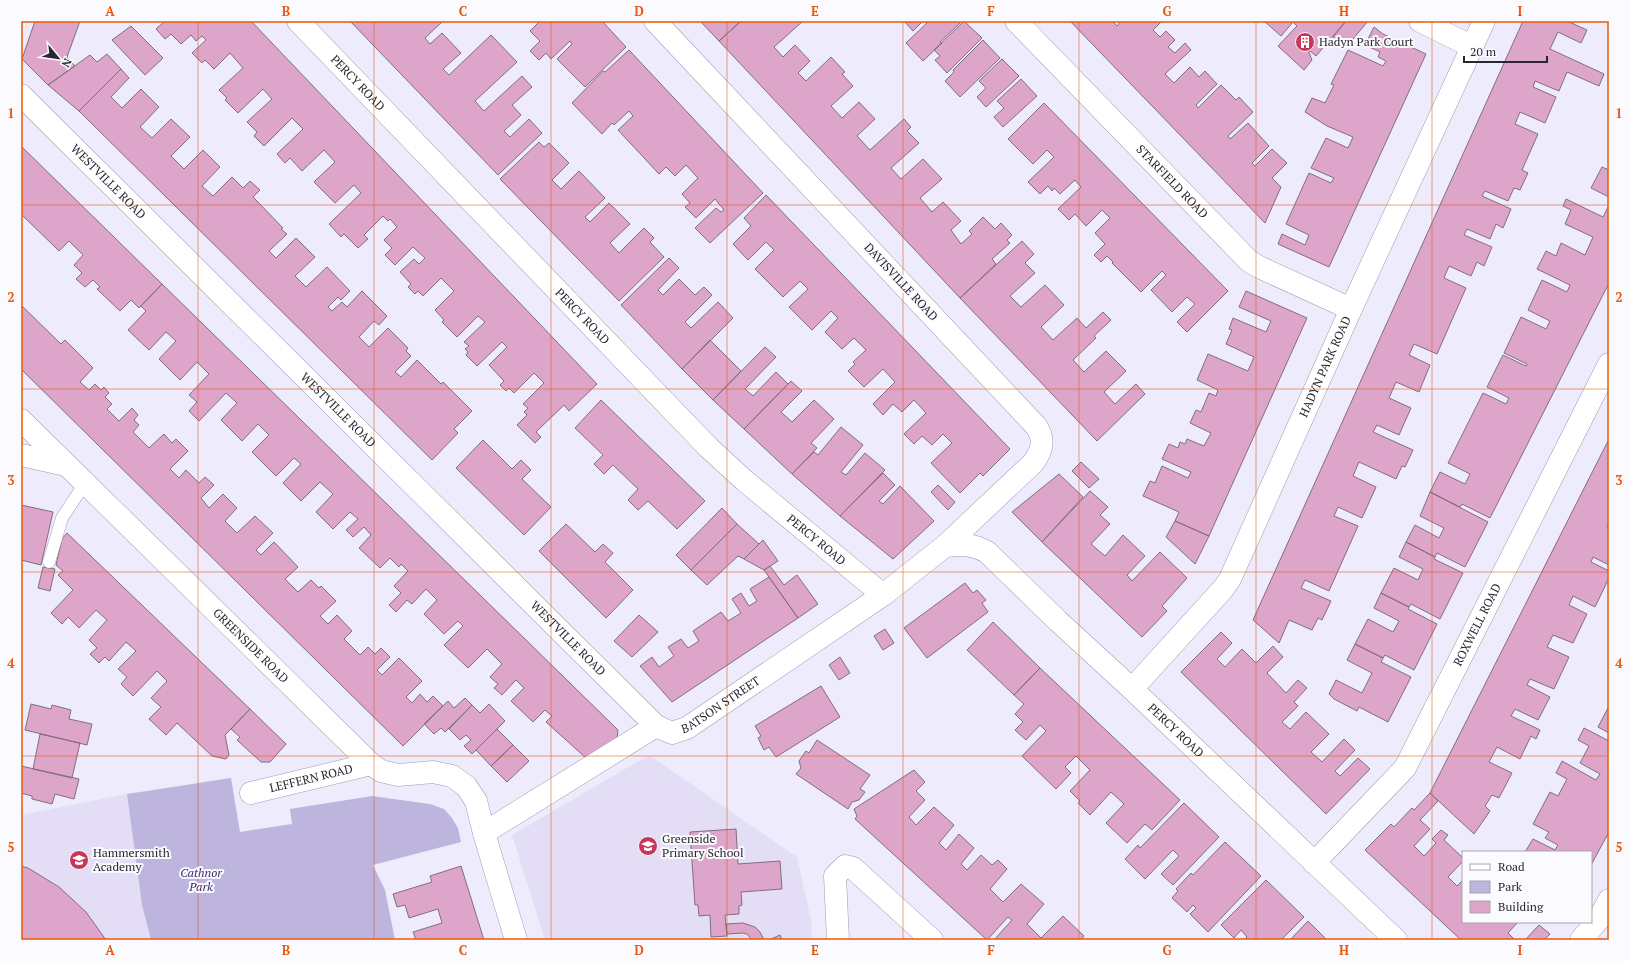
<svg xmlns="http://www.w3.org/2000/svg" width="1630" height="961" font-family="'PT Serif',serif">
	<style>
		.built { fill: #e3def6 }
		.green { fill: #bdb5de }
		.building { fill: #dda5ca; stroke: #826e7b }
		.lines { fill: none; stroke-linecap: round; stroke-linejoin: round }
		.lane-casing { stroke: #9f9bb0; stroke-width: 13 }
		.street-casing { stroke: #9f9bb0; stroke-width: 23 }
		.lane { stroke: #fff; stroke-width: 12 }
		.street { stroke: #fff; stroke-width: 22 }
		.grid { fill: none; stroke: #e8590c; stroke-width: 1; stroke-opacity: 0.55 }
		.labels { text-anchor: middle; stroke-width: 4; stroke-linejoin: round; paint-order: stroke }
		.poi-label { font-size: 12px; fill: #292830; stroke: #fbfaff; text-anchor: start }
		.street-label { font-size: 12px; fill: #292830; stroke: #fbfaff }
		.park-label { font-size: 12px; font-style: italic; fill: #3b2769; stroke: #fbfaff }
		.neatline { fill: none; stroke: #e8590c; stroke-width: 1.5 }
		.grid-label { font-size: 13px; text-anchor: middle; font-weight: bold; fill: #e8590c }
	</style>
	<rect width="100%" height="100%" fill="#eeebfd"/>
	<path class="built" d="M649,755L797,857L811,920L812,940H545L512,835Z
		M127,794L142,905L151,940H21V815Z"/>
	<path class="green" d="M231,778L240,832L292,824L290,809L372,796L430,804L444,809L452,818L458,828L461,842L373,865L385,890L395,940H151L142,905L127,794Z"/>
	<path class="building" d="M35,21H80L67,57L75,66L48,85L22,59Z
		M165,21H251L597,384L569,411L564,405L536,432L541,437L535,443L517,425L527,415L524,412L528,408L523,404L544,383L534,373L514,393L509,388L506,391L500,385L504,381L489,365L507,347L502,342L477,366L466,355L468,352L465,349L469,346L464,342L485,322L478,316L457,337L442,322L444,320L435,310L454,291L441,278L423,296L418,291L415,294L408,287L411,284L400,272L414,259L419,264L425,258L413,247L395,265L385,255L392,248L384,240L397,227L390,219L388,221L383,216L364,235L368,239L358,248L344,234L341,237L329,224L361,193L354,185L335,203L314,182L335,162L324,150L302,171L290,158L285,163L277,154L303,129L292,118L264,146L254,136L257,132L247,122L272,99L263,89L238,113L225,100L227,98L219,90L243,68L230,53L214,69L205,60L202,63L192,53L206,40L202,36L196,41L191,35L181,44L171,34L165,39L156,29Z
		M350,21H443L425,38L430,44L442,33L461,53L443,69L449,75L491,35L517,62L475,101L484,111L522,76L532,87L512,105L521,115L504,131L510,137L529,119L542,133L498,175Z
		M540,21H602L626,47L585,87L557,59L572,44L570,41L551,59L546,53L539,60L530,51L540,41L530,31Z
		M700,21H741L719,41Z
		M741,21H803L774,47L783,57L795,45L810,61L798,73L806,81L831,57L845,72L842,74L853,86L831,106L842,118L859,102L875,119L857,136L870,150L904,119L911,127L907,131L919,143L891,168L901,179L923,159L942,179L920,198L932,212L943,202L961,221L951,230L961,244L972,234L969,231L983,217L995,229L1001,223L1012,235L1007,240L1010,243L992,259L996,264L960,298L719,41Z
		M904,21H923L913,31Z
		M929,21H962L940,42L942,43L923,61L906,43Z
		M964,21L982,38L947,73L935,60L940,56L934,50Z
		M1070,21H1112L1117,26L1121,21H1162L1153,30L1160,37L1166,31L1175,40L1168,47L1175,53L1185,43L1191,50L1165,74L1174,83L1190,67L1199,77L1205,71L1217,84L1196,105L1198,108L1221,85L1236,100L1239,97L1253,112L1228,136L1230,139L1248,123L1269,146L1252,163L1255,166L1272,149L1287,163L1272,178L1281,187L1265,223Z
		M1264,21H1346L1316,56L1310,51L1309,53L1312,60L1304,70L1278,46L1297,26L1293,22L1281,36Z
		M1346,21H1368L1349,44L1333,37Z
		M1523,21H1567L1587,30L1581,43L1558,32L1550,49L1604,74L1599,86L1567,72L1559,91L1535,81L1533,87L1556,97L1545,123L1520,112L1515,124L1538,134L1522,170L1528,173L1520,190L1514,188L1508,201L1485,191L1482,196L1511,209L1503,228L1496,224L1490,239L1467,229L1464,235L1492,247L1484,266L1477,262L1471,276L1449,266L1444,278L1466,288L1437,354L1414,344L1409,355L1430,365L1419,392L1396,382L1389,398L1411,408L1399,435L1377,425L1373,432L1413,450L1405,467L1402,466L1396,479L1359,462L1353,476L1376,487L1362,518L1338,507L1334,516L1358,526L1329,591L1305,580L1301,588L1331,601L1322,620L1318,618L1312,630L1289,620L1279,643L1253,620Z
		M131,26L163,58L145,75L112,40Z
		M1374,27L1383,34L1426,54L1329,267L1278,244L1282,234L1305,245L1309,235L1286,224L1309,173L1331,183L1334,178L1311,168L1326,138L1348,148L1353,137L1327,126L1305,112L1312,98L1325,103L1334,85L1331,84L1348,50L1383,66L1386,61L1378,57L1380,52L1365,45Z
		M983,40L1000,58L960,97L945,81L954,72L953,70Z
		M629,50L763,193L710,243L695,228L716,208L721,212L724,210L715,199L696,218L685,207L690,203L682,194L698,178L686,165L675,176L666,167L659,174L618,130L633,116L629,111L614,125L612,123L602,134L572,103L603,71L605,72Z
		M107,54L121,69L79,111L48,85L90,55L97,62Z
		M1002,59L1019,76L986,107L977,97L986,88L979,81Z
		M121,69L129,78L111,97L122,108L141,89L159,107L140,127L152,138L171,119L190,137L171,156L184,169L203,150L220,167L202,186L213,196L232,177L243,188L250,181L260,190L253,197L283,228L281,229L287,234L269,251L276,258L296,238L315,257L295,276L306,287L327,267L350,291L341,300L338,297L328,307L332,311L342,302L347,307L362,291L387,316L379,325L374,321L359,337L369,347L388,328L408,348L406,351L411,356L395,372L401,377L417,360L441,384L443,382L472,411L454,429L458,433L432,460L79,111Z
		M1021,79L1037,96L1003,127L994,117L1004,108L997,101Z
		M1044,103L1228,291L1187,332L1177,322L1195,304L1187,297L1172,312L1151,290L1166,275L1162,271L1141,292L1112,263L1113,262L1107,256L1101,262L1094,255L1105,244L1095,233L1110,218L1102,210L1086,226L1075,214L1069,220L1058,209L1081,187L1075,180L1060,194L1054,188L1052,191L1048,186L1040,194L1028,182L1054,157L1047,150L1033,164L1008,139Z
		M539,142L544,147L549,143L569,163L552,180L561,189L579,171L605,198L585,217L590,222L609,203L630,224L610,243L619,253L644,228L654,238L650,242L664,257L619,301L500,179Z
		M21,146L162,284L139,308L131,300L120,311L97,289L100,287L93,280L85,287L76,279L82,273L74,265L83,255L69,241L59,251L21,214Z
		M1602,167L1609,170V197L1591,188Z
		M766,195L1010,449L983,476L980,473L960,493L931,463L952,443L943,434L932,445L922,436L914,444L904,434L926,413L914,400L902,412L893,404L883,415L873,404L895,382L883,369L864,387L848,371L855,364L853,362L866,350L854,338L842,349L825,332L838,318L831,311L812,330L789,307L808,289L800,281L783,297L755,269L774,250L766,242L748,260L733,244L751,226L744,218Z
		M1566,199L1603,217L1609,205V283L1490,518L1462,504L1460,507L1430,492L1440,472L1465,484L1470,474L1448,463L1483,393L1506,404L1509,398L1487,387L1503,355L1526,366L1527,364L1504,353L1521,317L1546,329L1550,321L1528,310L1542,280L1567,292L1570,285L1537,269L1546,251L1556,256L1561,243L1585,255L1593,237L1565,224L1571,210L1563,206Z
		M1022,241L1034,254L1025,263L1035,273L1010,296L1021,307L1045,285L1064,305L1041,327L1053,340L1077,318L1086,328L1103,312L1111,320L1094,336L1096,338L1073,360L1084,372L1106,351L1126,371L1104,392L1115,404L1136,384L1145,394L1097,441L960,298Z
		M669,258L679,268L658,290L663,295L679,279L695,295L704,287L712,295L685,322L691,328L718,302L733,318L682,369L621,305Z
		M162,284L618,730L617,739L586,758L546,722L552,716L545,710L533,722L511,701L524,688L516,680L502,695L494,688L498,684L490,677L502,664L487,649L468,668L444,645L463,626L458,621L444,634L424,614L437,600L426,589L412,604L407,600L396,612L389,605L401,593L394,586L408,571L401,564L399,567L390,558L380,568L359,548L371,535L364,527L353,537L346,530L358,519L350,512L333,529L316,512L333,494L320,482L301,501L283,483L301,464L294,458L276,476L252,452L269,435L258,424L242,441L221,420L237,403L226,393L199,421L189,411L197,402L189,395L209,374L197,362L180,380L159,359L176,341L166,332L149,350L128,330L146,311L141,306Z
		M1246,291L1307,318L1209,536L1175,521L1179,512L1143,496L1150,481L1155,483L1162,466L1188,478L1191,472L1162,459L1169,444L1178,448L1180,442L1185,444L1187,439L1204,446L1211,433L1190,423L1196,410L1201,412L1209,393L1216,396L1218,390L1197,380L1208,354L1248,371L1254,357L1226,344L1232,330L1229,329L1233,318L1266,332L1271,321L1239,307Z
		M21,305L61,344L65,340L93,368L80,382L89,390L95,384L101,390L104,387L109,393L105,397L112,404L107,409L119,421L132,408L138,415L134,420L139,425L133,432L149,448L164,434L172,443L176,439L188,451L170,469L179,478L186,470L199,483L205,477L214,485L201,498L209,508L223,494L237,508L225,521L237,533L255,516L273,533L256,550L261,555L274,542L298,567L285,579L298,592L311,580L319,588L321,586L336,601L320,616L328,624L337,615L352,631L344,639L360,655L368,647L375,654L381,648L390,657L377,670L382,675L399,658L422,681L406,697L412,703L420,694L427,702L433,696L443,706L403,746L21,369Z
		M710,340L741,371L713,400L682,369Z
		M765,347L776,357L745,389L753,396L776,372L788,384L744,429L713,400Z
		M791,381L802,391L781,412L792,422L814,400L834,419L811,443L817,448L792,474L744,429Z
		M601,400L705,501L677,529L648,501L638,510L628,500L638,489L613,465L604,474L594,464L603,455L575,428Z
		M841,427L863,445L841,472L846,475L865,453L885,470L840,516L792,474L814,452L818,455Z
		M1609,439V523L1607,527L1609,528V565L1593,557L1591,562L1609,571V578L1595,607L1573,596L1569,605L1587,614L1573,643L1553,635L1547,647L1569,657L1554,689L1530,679L1527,685L1550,697L1538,720L1515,709L1511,716L1540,730L1536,739L1531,736L1520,759L1497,747L1489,762L1512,773L1499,798L1492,795L1485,806L1490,811L1474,834L1430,793Z
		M483,440L512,469L521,460L531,470L522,479L551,507L524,535L456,468Z
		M1081,462L1099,479L1089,488L1072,471Z
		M883,473L895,485L879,501L883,504L900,486L934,521L893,559L840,516Z
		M1059,474L1083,497L1042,542L1012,512Z
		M938,485L955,502L948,510L931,492Z
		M1090,491L1108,507L1100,515L1110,524L1091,544L1105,556L1123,535L1145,556L1127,575L1132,581L1160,552L1187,578L1162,606L1167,611L1142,637L1042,542Z
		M1430,492L1488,522L1465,567L1437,553L1435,557L1406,542L1415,525L1439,538L1444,528L1420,516Z
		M21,505L53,512L41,565L21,560Z
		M722,508L737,524L691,570L676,555Z
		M1175,521L1209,536L1195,564L1166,537Z
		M566,524L595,552L603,544L613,553L605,562L633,590L606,618L539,551Z
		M737,524L759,544L744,559L738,556L707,585L691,570Z
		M67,533L250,709L225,735L229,755L226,759L212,756L177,723L166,735L149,719L161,707L151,698L167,681L157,671L133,696L121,684L127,677L118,669L136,651L126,642L109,661L105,657L99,663L90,654L97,648L89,640L107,620L96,610L79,628L68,617L62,624L51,613L73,590L58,575L63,571L56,565L62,539Z
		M763,540L778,561L764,570L744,559Z
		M1406,542L1435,557L1434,559L1463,573L1440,619L1411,604L1409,607L1381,593L1394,568L1418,580L1423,569L1399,557Z
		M770,566L784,585L797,575L818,604L798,618L764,570Z
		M43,567L55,569L50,591L38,588Z
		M769,577L798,618L672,702L640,666L652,657L659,667L674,656L668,647L681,639L688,648L699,641L693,631L721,612L728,621L741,613L732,599L741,593L749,606L757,601L750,589Z
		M965,583L973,593L977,590L986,600L982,603L988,612L927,658L904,628Z
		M1381,593L1409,607L1408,609L1437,624L1414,670L1385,655L1383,658L1355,644L1368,619L1393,632L1399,621L1374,608Z
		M639,615L658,632L632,657L614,641Z
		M993,622L1040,668L1014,695L967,650Z
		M885,629L894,643L883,650L874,636Z
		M1221,632L1232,643L1217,659L1225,667L1242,649L1256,663L1273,646L1283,657L1267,673L1286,693L1298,680L1307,688L1294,702L1298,706L1282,722L1290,729L1306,712L1329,734L1311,752L1322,762L1344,739L1355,750L1335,771L1340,776L1358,758L1370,769L1326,814L1181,672Z
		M1355,644L1383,658L1381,662L1411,677L1388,722L1359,707L1357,711L1334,699L1329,694L1336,680L1362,693L1372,673L1347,660Z
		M840,657L850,673L839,680L829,665Z
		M1040,668L1180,800L1152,830L1145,824L1127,843L1106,823L1124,804L1111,792L1090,815L1078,803L1080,801L1070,791L1090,770L1076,756L1065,767L1071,773L1056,789L1022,756L1046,731L1040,725L1026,740L1015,730L1023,722L1015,714L1024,704L1014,695Z
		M821,686L840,717L776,757L769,747L764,750L758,738L761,736L755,726Z
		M465,698L472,705L445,732L441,728L434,734L424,724L448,701L454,708Z
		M31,704L51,709L52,705L71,710L69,719L92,724L87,745L25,730Z
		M489,704L505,721L472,754L464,746L471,740L466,735L460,740L449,729L472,705L480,713Z
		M1609,706V733L1598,727Z
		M250,709L286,744L270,762H261L237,740L240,737L231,729Z
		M1584,728L1609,741V832L1591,865V852H1525L1533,839L1555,850L1558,845L1545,838L1549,832L1533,824L1550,792L1558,796L1567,779L1556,773L1562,761L1596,780L1600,774L1580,763L1589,746L1578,740Z
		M497,729L513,745L491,766L476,750Z
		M40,734L80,743L72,778L33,769Z
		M817,740L870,775L860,789L865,792L859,800L852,802L848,809L796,774L801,768L799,761L806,751L809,753Z
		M513,745L529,761L507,782L491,766Z
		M21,766L79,779L74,799L55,794L52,804L32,799V796L21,793Z
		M914,770L925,782L916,791L925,800L909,817L916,825L934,807L954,825L939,843L946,850L959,834L974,848L961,864L967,870L981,855L992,865L998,860L1007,869L990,889L1003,902L1021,884L1044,904L1027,924L1041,938L1063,916L1084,936L1081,940H994L1012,920L1008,917L987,940L855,819L857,816L854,809Z
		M1430,793L1438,801L1420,820L1430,829L1414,846L1424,856L1436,843L1432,839L1441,830L1448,835L1444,840L1463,858V861L1448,877L1457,886L1463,880V922H1518L1508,933L1515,940H1461L1365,850L1391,824L1394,827L1412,808L1414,810Z
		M1184,803L1219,837L1173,885L1161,874L1179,856L1173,850L1145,879L1125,859L1138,845L1140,848Z
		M736,829L738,864L780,861L782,889L741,892L742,905L739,906V914L725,915L727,936L711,937L710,915L699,916L698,905H695L690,832Z
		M1225,842L1261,876L1208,932L1190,914L1196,908L1193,905L1187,912L1172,898L1178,891L1176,889L1191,873L1193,875Z
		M21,866L28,868L59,887L86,912L106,940H21Z
		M461,866L484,940H416L413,932L442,923L438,909L409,918L405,905L397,907L393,894L432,882L430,876Z
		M1266,880L1304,917L1281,940H1244L1247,937L1241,930L1234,938L1221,925Z
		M1308,921L1327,940H1290Z
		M743,923L755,927L760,932L764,940H752L747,934L743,933L727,934L726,924Z
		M1539,925L1550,934L1544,940H1525Z
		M780,935L782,940H769Z"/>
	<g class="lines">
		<defs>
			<path id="lane" d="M49,562L62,518L85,483"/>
			<g id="street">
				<path id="s1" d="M298,21L709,448L745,481L883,595"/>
				<path id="s2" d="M1016,21L1249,261L1259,267L1351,309"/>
				<path d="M1420,21L1473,47"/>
				<path id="s3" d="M21,95L656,726L672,733L687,728L883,595L945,546L1033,463C1043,450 1045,439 1036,426L655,21"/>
				<path id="s4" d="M21,420L371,764L381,771L398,775L433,772L452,776L466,786L476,801L484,833L516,940"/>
				<path d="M21,455L66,465"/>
				<path id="s5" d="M945,546C961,544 973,544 987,552L1058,621L1132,689L1396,940"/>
				<path id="s6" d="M1132,689L1223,589L1230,579L1351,309L1484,21"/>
				<path id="s7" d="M251,793L371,764"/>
				<path d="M484,833L656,726"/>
				<path id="s8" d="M1314,863L1405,768L1609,364"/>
				<path d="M838,940L835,876L845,866L853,868L932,940"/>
				<path d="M1581,940L1599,919L1609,900"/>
			</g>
		</defs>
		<use href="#lane" class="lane-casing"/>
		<use href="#street" class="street-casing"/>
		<use href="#lane" class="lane"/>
		<use href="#street" class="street"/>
	</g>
	<path class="grid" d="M198,21V940M374,21V940M551,21V940M727,21V940M903,21V940M1079,21V940M1256,21V940M1432,21V940M21,205H1609M21,389H1609M21,572H1609M21,756H1609"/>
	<defs>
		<symbol id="building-disc" viewBox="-11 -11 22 22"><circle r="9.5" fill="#c73759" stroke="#fbfaff"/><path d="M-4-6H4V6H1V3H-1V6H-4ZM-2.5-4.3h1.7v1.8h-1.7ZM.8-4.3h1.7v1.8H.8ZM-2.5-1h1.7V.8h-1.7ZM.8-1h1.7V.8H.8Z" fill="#fff"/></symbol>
		<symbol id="school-disc" viewBox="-11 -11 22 22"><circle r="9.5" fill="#c73759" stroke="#fbfaff"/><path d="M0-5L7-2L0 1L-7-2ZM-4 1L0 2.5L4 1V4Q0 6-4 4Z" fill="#fff"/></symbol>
	</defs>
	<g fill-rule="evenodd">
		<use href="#building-disc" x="1294" y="31" width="22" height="22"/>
		<use href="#school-disc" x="637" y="835" width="22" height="22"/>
		<use href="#school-disc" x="68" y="849" width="22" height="22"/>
	</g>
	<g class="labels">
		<g class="poi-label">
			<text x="1319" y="46">Hadyn Park Court</text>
			<text x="662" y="843">Greenside<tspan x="662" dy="14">Primary School</tspan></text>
			<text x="93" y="857">Hammersmith<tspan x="93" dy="14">Academy</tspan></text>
		</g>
		<g class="street-label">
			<text dy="4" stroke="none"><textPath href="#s1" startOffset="86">PERCY ROAD</textPath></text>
			<text dy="4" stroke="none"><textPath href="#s2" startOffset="224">STARFIELD ROAD</textPath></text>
			<text dy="4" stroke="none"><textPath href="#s3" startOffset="123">WESTVILLE ROAD</textPath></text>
			<text transform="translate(901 282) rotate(47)" y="4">DAVISVILLE ROAD</text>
			<text dy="4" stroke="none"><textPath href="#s1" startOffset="410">PERCY ROAD</textPath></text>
			<text dy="4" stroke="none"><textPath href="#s6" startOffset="380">HADYN PARK ROAD</textPath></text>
			<text dy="4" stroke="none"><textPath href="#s3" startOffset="447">WESTVILLE ROAD</textPath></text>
			<text dy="4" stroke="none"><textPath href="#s1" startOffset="734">PERCY ROAD</textPath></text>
			<text dy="4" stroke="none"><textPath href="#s8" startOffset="292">ROXWELL ROAD</textPath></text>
			<text dy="4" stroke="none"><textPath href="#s3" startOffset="771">WESTVILLE ROAD</textPath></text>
			<text dy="4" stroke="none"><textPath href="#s4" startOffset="322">GREENSIDE ROAD</textPath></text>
			<text dy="4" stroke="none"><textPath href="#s3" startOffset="969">BATSON STREET</textPath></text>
			<text dy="4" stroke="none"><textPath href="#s5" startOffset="303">PERCY ROAD</textPath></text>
			<text dy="4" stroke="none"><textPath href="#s7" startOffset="62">LEFFERN ROAD</textPath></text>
		</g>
		<g class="park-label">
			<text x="201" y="877">Cathnor<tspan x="201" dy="14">Park</tspan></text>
		</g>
	</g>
	<rect width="1630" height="961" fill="none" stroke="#fbfaff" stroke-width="44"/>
	<rect x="1462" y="851" width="130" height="72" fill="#fbfaff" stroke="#a7a6ac"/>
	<rect x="1470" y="864" width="20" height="6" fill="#ffffff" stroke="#a7a6ac"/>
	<text x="1498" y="871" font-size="12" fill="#292830">Road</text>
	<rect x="1470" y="881" width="20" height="12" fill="#bdb5de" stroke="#a7a6ac"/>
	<text x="1498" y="891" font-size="12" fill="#292830">Park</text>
	<rect x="1470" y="901" width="20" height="12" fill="#dda5ca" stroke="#a7a6ac"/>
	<text x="1498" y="911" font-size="12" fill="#292830">Building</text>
	<g transform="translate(58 58) rotate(119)" stroke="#fbfaff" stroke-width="3" paint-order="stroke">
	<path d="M0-3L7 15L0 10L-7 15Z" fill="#292830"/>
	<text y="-6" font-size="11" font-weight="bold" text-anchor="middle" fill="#292830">N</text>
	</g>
	<path d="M1464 56v6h83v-6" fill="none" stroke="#292830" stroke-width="2"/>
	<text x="1470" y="56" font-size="12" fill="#292830" stroke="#fbfaff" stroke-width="3" paint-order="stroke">20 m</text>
	<rect x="22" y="22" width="1586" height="917" class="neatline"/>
	<g class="grid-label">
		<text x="110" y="16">A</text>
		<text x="286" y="16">B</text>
		<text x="463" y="16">C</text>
		<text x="639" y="16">D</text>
		<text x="815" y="16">E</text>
		<text x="991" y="16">F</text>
		<text x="1167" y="16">G</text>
		<text x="1344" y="16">H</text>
		<text x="1520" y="16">I</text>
		<text x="11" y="118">1</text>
		<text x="1619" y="118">1</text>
		<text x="11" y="302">2</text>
		<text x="1619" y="302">2</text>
		<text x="11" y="485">3</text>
		<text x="1619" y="485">3</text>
		<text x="11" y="668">4</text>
		<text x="1619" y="668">4</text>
		<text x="11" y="852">5</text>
		<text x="1619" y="852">5</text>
		<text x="110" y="955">A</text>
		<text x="286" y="955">B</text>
		<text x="463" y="955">C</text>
		<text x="639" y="955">D</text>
		<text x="815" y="955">E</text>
		<text x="991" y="955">F</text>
		<text x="1167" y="955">G</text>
		<text x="1344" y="955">H</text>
		<text x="1520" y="955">I</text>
	</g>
</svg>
